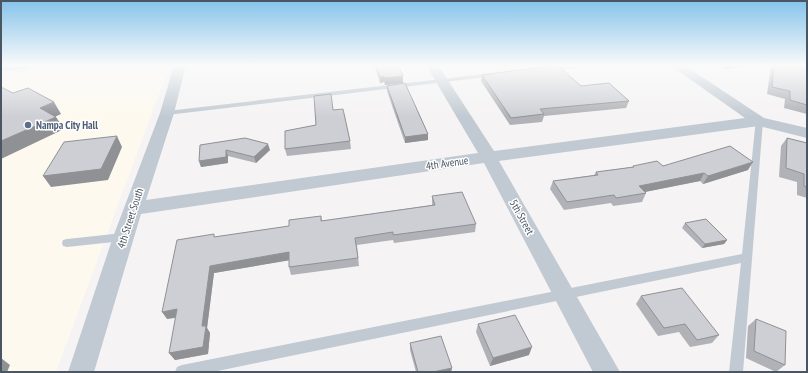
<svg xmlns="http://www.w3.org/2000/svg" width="808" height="373" font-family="'PT Sans Narrow',sans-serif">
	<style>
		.commercial { fill: #fdf9ef }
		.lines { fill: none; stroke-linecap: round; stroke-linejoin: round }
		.service { fill: #c1cad2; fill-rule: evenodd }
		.minor { fill: #c1cad2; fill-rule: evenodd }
		.wall { fill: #b0b2b7 }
		.shaded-wall { fill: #909195 }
		.building { fill: #cdcfd5; stroke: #909195 }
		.service-dot { fill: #5c6f8a; stroke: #fff; stroke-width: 1.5 }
		.labels { text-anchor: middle; stroke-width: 3; stroke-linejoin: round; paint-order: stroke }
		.service-label { font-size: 11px; font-weight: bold; fill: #4e5e75; stroke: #fff; text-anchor: start }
		.street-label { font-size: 11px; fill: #4a5661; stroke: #fff }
	</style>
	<rect width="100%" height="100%" fill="#f5f3f3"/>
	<path class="commercial" d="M99,65H170L56,372H1V74Z"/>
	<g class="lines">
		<path class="service" d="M568,65H587L584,67L548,71L545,69L548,67Z
			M493,73L495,74V76L167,115L163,113L167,111Z
			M756,119H762L763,121L743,372H729L741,263L213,372H175L177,367L182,365L742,254Z
			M123,233L127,234L128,237L127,240L123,241L67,247L63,246L62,243L63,240L67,239Z"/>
		<path class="minor" d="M1,65H33L27,69L1,71Z
			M174,65H186L174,113L146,200L478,153L426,65H438L494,151L745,118L670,65H684L764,118L807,128V138L759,126L499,161L620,372H593L484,163L141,214L94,372H68L113,237L160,113Z"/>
	</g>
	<path class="wall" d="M374,65H398L403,76V83L385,85L384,82L380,83Z
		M718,65H757L726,69Z
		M771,65H807V114L784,108L785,99L767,94Z
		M482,75L581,86L629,101L626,108L544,116L542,122L510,125L481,81Z
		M387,86L428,134V140L405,143L387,91Z
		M333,110L350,141L351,149L287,156L285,149L316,125Z
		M787,138L807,143V198L797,195V182L779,177L781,146Z
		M200,145L270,150L256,163L228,156V163L201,167L199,161Z
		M633,166H663L748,170L703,184L700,181L644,192L646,193L642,202L613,206L611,203L564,210L550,189L553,181L594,175L596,172L632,167Z
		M432,196L476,224L475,232L394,243L393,240L357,245L359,266L291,275L289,267V260L214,273L207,328L210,333L208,354L175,360L169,353L176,318L167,319L215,237L289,226L321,216L322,221L432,205Z
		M685,223L727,240L724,244L702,248L682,228Z
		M641,296L719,335L712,343L690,347L679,332L658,336L636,304Z
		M756,319L785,365L776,372L746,358L748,326Z
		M478,324L529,355L490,366L476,332Z
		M410,343L452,368L451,372H416L410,350Z"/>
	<path class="shaded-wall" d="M732,65H757L726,69L727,66Z
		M384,76V82L380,83V77Z
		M403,76V83L385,85L384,78Z
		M54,102L61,114L48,120L40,108Z
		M56,117L64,129L1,159V141Z
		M428,134V140L405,143V137Z
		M117,136L122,147L108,180L51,187L43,176Z
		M268,144L270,150L256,163L254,157Z
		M226,150L228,156V163L201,167L199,161Z
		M753,162L748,170L703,184L708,176Z
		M704,173L700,181L635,194L639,186Z
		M727,240L724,244L702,248L705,244Z
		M289,252L291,260L214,273L207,328L210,333L208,354L175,360L169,353L210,266Z
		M177,309L182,316L167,319L162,312Z
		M532,347L529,355L490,366L493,358Z
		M1,358L10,365L7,372H1Z
		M452,368L451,372H433Z"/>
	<path class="building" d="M376,65H398L403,76L384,78V76L380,77Z
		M557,65L581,86L609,83L629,101L540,109L544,114L511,118L482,75Z
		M774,65H807V105L790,100V91L772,87Z
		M405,83L428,134L405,137L387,86Z
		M1,87L13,93L28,88L54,102L40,108L56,117L1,141Z
		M331,94L333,110L343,109L350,141L285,149V131L316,125L314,96Z
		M117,136L101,169L43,176L64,142Z
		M245,138L268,144L254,157L226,150V157L199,161L200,145Z
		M787,138L807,143V187L804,186V174L786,168Z
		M730,146L753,162L708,176L704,173L639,186L646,193L616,198L614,195L567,202L553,181L598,175L596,172L634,167L633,166L657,161L663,166Z
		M462,192L476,224L393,235V232L355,238L358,258L289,267V252L210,266L202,326H206L203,347L169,353L177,309L162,312L177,240L214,234V237L289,226V220L321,216V221L435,205L432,196Z
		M706,219L727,240L705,244L685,223Z
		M682,288L719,335L697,340L685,324L664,328L641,296Z
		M515,315L532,347L493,358L478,324Z
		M756,319L786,331L785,365L754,351Z
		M441,336L452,368L433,372H418L410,343Z"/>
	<linearGradient id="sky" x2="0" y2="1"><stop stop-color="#85c3ea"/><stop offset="0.56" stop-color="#fafafa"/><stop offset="1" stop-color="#fafafa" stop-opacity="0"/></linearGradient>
	<rect width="808" height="117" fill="url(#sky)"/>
	<circle class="service-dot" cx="28" cy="125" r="4"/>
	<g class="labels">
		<g class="service-label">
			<text x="36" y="129">Nampa City Hall</text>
		</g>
		<g class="street-label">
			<text transform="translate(447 163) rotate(-8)" y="4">4th Avenue</text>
			<text transform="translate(522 217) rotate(61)" y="4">5th Street</text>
			<text transform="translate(130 218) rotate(-72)" y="4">4th Street South</text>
		</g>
	</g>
	<rect width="808" height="373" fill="none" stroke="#4a5661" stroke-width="4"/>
</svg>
